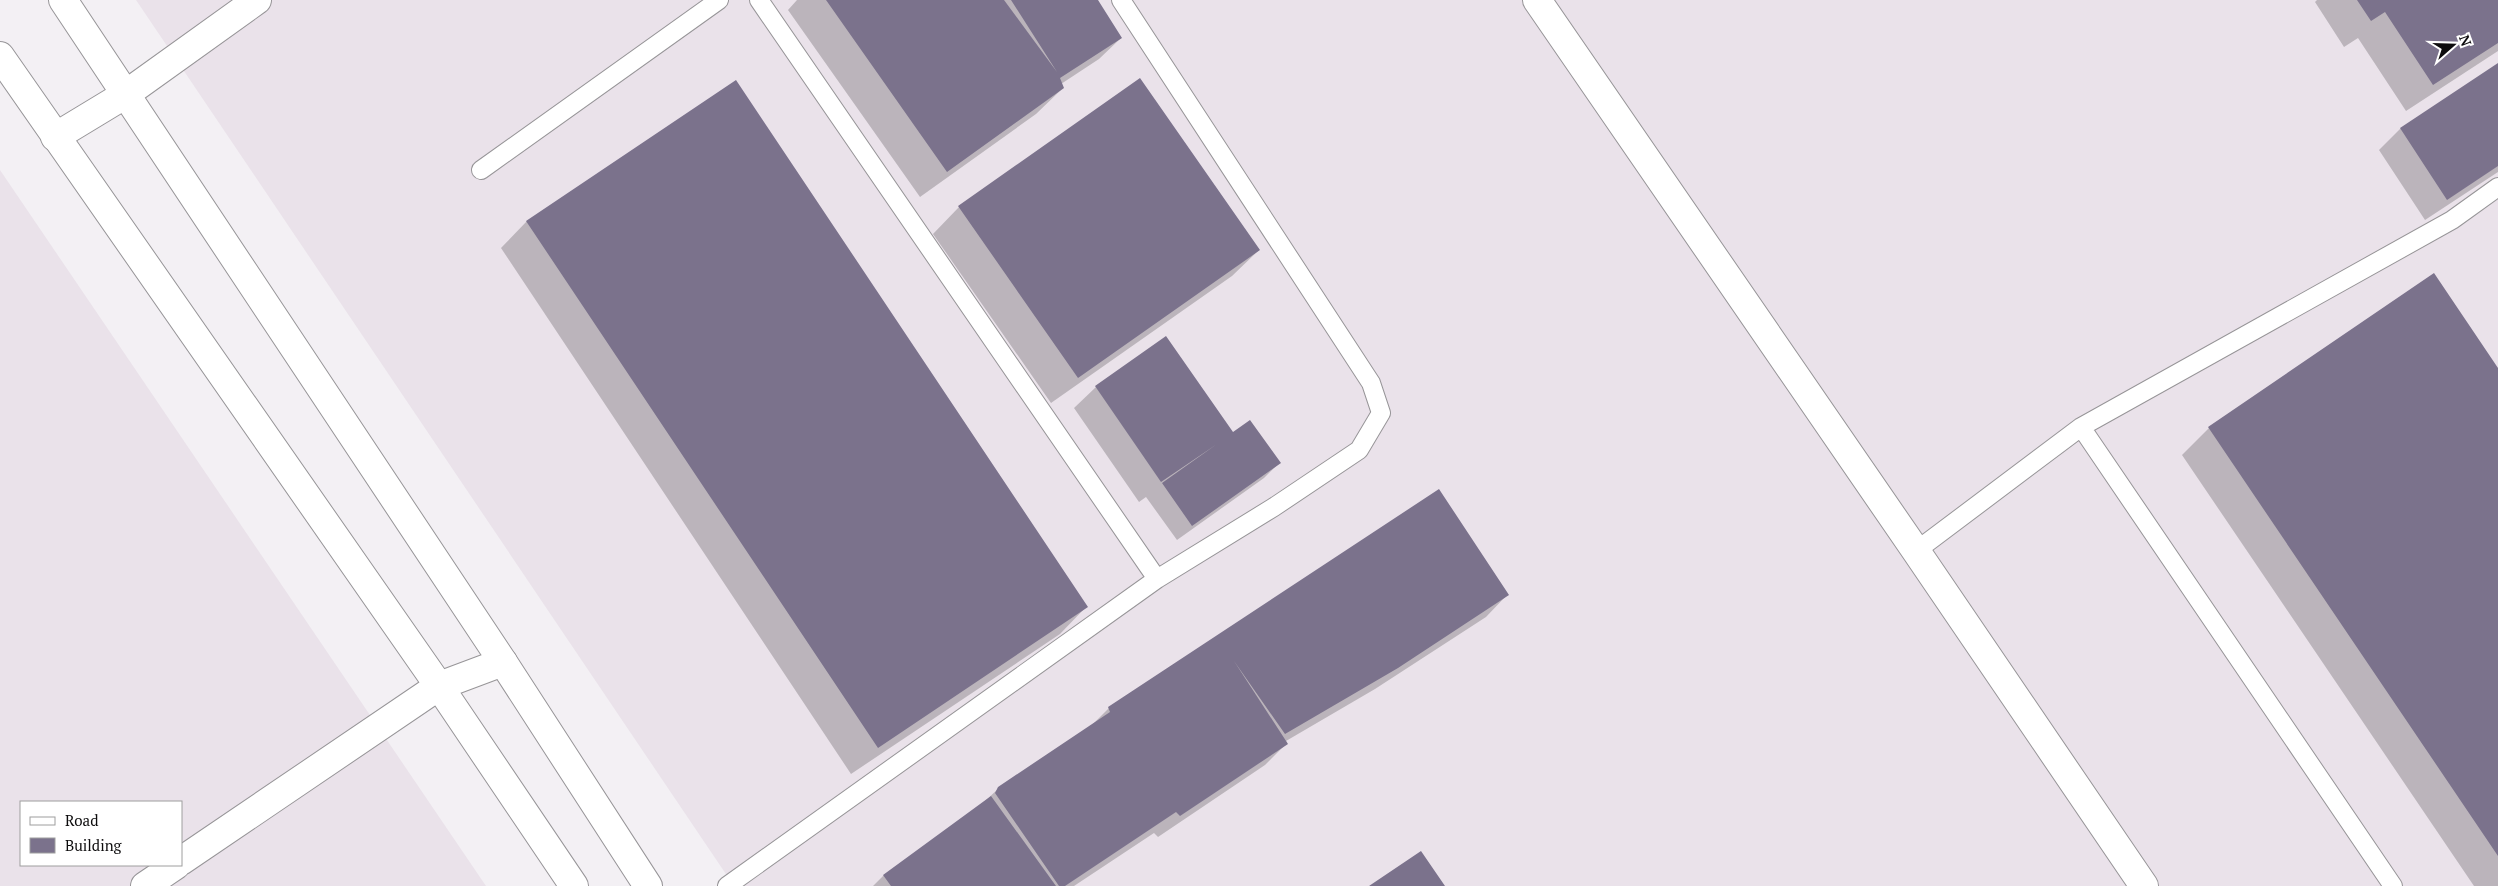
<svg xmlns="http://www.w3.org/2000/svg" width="2498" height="886" font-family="'PT Serif',serif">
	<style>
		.built { fill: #eae2ea; fill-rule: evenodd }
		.shadow { fill: #0003 }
		.building { fill: #7b728c }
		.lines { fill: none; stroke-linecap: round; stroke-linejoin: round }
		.service-casing { stroke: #979598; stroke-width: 20 }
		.minor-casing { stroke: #979598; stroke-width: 30 }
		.secondary-casing { stroke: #979598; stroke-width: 30 }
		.service { stroke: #fff; stroke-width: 18 }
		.minor { stroke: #fff; stroke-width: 28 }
		.secondary { stroke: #fff; stroke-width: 28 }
	</style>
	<rect width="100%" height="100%" fill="#f3f0f4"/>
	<path class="built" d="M136,0H2498V886H734Z
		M0,170L486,886H0ZM21,802H181V865H21Z"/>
	<path class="shadow" d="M797,0H1096L1121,38L1099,59L1061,84L1063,88L1036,114L920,197L788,10Z
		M2317,0H2498V51L2406,111L2358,38L2344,47L2315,2Z
		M2498,65V172L2425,220L2379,150L2400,129Z
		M959,207L1259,250L1232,276L1051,403L933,234Z
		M527,221L1086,607L1060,634L851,774L501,248Z
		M2434,275L2498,370V886H2474L2182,455L2209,428Z
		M1096,387L1279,463L1264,478L1177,540L1146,497L1139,502L1074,408Z
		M1438,491L1507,595L1486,617L1375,689L1286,741L1287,743L1265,765L1158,837L1154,833L1074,886H873L883,876L983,803L999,788L1088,729L1109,708Z"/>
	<path class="building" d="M826,0H1004L1057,72L1011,0H1098L1122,38L1060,78L1064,88L947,172Z
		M2357,0H2498V43L2433,85L2385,12L2371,21Z
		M2498,63V166L2447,200L2400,128Z
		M1140,78L1260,250L1078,378L958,206Z
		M736,80L1088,607L878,748L526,221Z
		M2434,273L2498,368V856L2208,427Z
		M1166,336L1233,432L1250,420L1281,463L1192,526L1162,483L1217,444L1161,482L1095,386Z
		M1439,489L1509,595L1398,668L1285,734L1234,661L1288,744L1180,816L1176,812L1065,886H1059L995,793L998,787L1110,712L1108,707Z
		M991,796L1056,886H891L883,875Z
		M1421,851L1445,886H1369Z"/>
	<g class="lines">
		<defs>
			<path id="service" d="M759,0L1157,579
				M481,170L719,0
				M2081,427L2393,886
				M1916,551L2081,427L2452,220L2498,187
				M727,886L1157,579L1274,507L1359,450L1381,413L1371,383L1121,0"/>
			<path id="minor" d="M1537,0L1916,551L2144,886
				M55,137L126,94L257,0
				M181,861L439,686L503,662
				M145,886L176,865"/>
			<path id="secondary" d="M63,0L503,662L648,886
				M0,56L439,686L574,886"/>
		</defs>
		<use href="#service" class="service-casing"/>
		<use href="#minor" class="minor-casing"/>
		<use href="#secondary" class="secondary-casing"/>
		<use href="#service" class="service"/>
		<use href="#minor" class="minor"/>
		<use href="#secondary" class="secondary"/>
	</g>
	<rect x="20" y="801" width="162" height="65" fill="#ffffff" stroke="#9e9e9e"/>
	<rect x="30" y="817" width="25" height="8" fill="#ffffff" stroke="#9e9e9e"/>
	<text x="65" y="826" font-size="15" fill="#0d0c0d">Road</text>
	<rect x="30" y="838" width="25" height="15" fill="#7b728c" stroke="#9e9e9e"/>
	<text x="65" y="851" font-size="15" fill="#0d0c0d">Building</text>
	<g transform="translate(2453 45) rotate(70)" stroke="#ffffff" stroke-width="4" paint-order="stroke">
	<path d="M0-4L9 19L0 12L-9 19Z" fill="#0d0c0d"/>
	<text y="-8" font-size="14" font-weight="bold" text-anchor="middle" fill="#0d0c0d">N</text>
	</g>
</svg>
